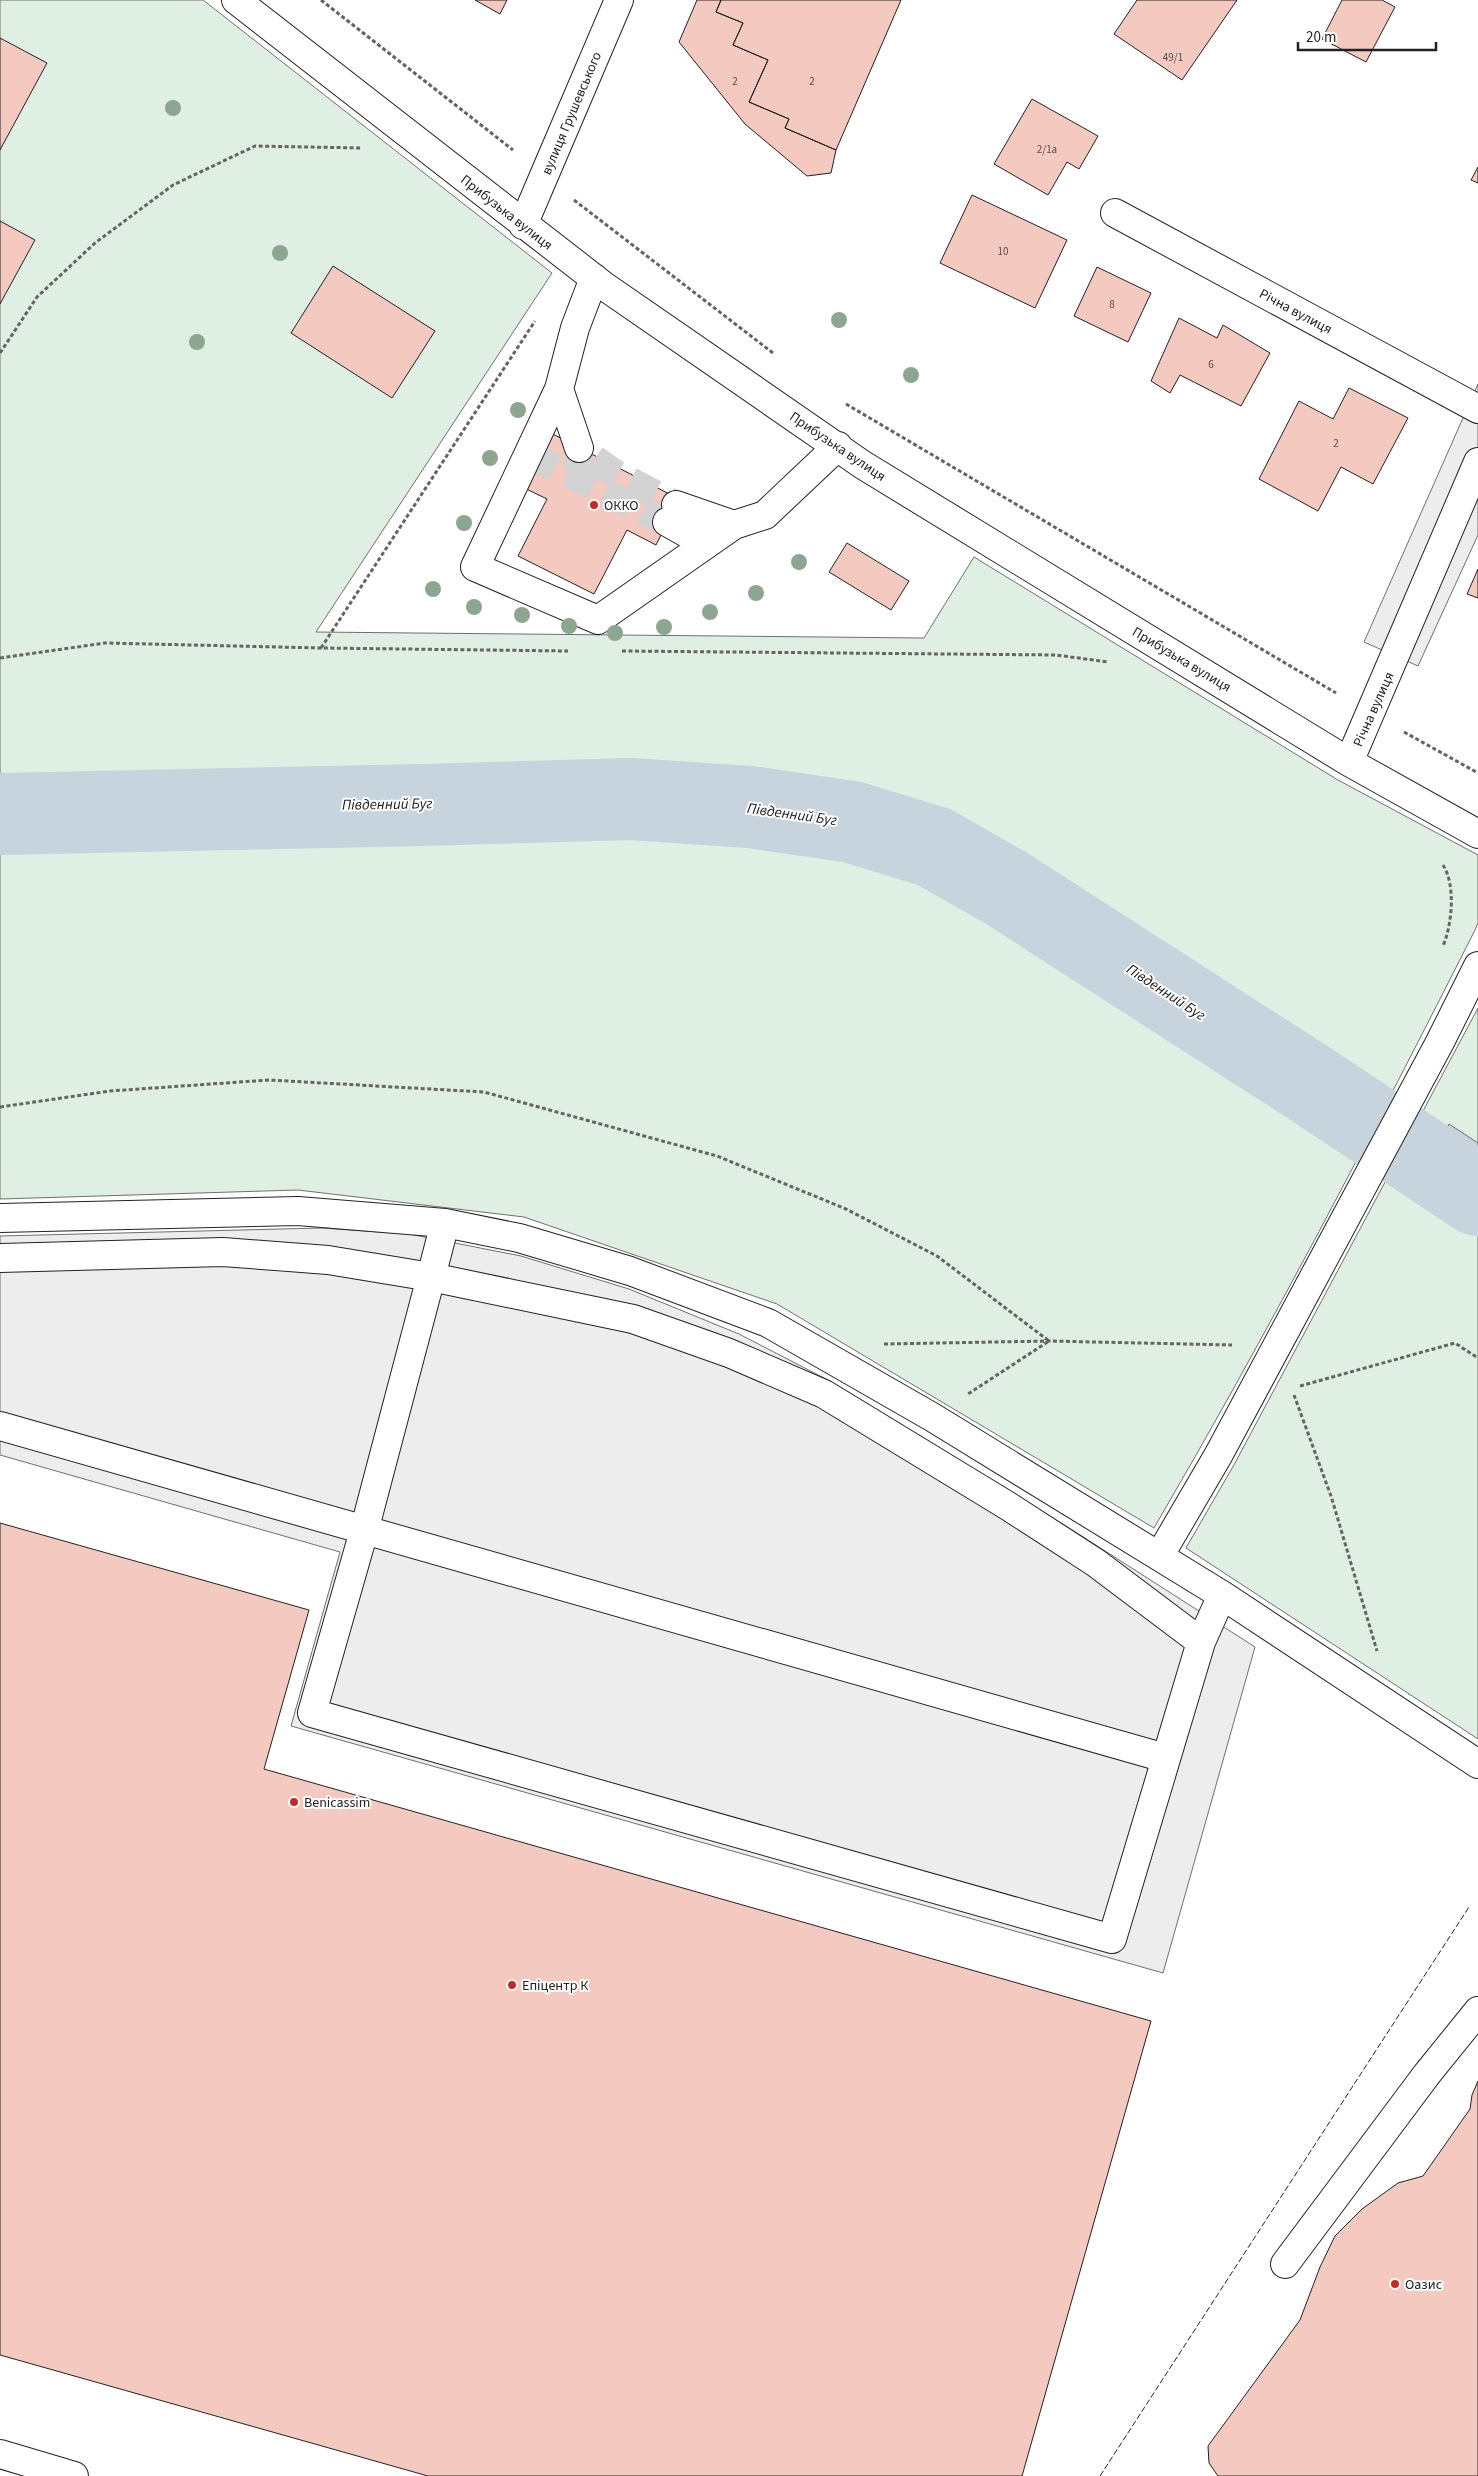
<svg xmlns="http://www.w3.org/2000/svg" width="1478" height="2476" font-family="'Source Sans 3',sans-serif">
	<style>
		.green { fill: #e0efe3; stroke: #6f6f6f }
		.parking { fill: #ededed; stroke: #6f6f6f }
		.water { fill: #c7d3dd; stroke: #6f6f6f }
		.lines { fill: none; stroke-linecap: round; stroke-linejoin: round }
		.river { stroke: #c7d3dd; stroke-width: 82 }
		.building { fill: #f3c9c0; stroke: #222 }
		.minor-tunnel { stroke: #d3d3d3; stroke-width: 28; stroke-dasharray: 28 14; stroke-linecap: butt }
		.minor-casing { stroke: #222; stroke-width: 30 }
		.path { stroke: #646464; stroke-width: 3; stroke-dasharray: 4 2.5; stroke-linecap: butt }
		.minor { stroke: #fff; stroke-width: 28 }
		.fence { stroke: #222; stroke-width: 1; stroke-dasharray: 6 2.5; stroke-linecap: butt }
		.tree { fill: #8da692 }
		.poi-dot { fill: #c62828; stroke: #fff; stroke-width: 2 }
		.labels { text-anchor: middle; stroke-width: 4; stroke-linejoin: round; paint-order: stroke }
		.number-label { font-size: 11px; fill: #564c4a }
		.street-label { font-size: 14px; fill: #222; stroke: #fff }
		.poi-label { font-size: 14px; fill: #222; stroke: #fff; text-anchor: start }
		.water-label { font-size: 15px; font-style: italic; fill: #222; stroke: #fff }
	</style>
	<rect width="100%" height="100%" fill="#fff"/>
	<path class="green" d="M0,0H203L552,273L316,632L924,638L974,557L1338,780L1478,855V923L1475,930C1373,1132 1268,1333 1154,1528L777,1304L524,1217L298,1190L0,1199Z
		M1478,1008V1739L1186,1548L1235,1463Z"/>
	<path class="parking" d="M1478,384V535L1418,666L1364,642Z
		M321,1228L409,1234L521,1256L629,1289L739,1334L828,1380L1074,1531L1255,1647L1163,1973L291,1726L340,1552L0,1455V1236Z"/>
	<path class="water" d="M1449,1124L1478,1143V1229L1414,1187Z"/>
	<g class="lines">
		<path class="river" d="M0,814L422,805L631,799L750,807L852,822L934,847L1006,888L1309,1083L1478,1195"/>
	</g>
	<path class="building" d="M475,0H507L500,14Z
		M697,0H721L716,12L743,23L733,45L768,60L749,102L789,119L785,128L836,150L831,173L807,176L745,124L679,42Z
		M721,0H901L836,150L785,128L789,119L749,102L768,60L733,45L743,23L716,12Z
		M1137,0H1237L1182,80L1114,34Z
		M1342,0H1382L1395,7L1366,62L1322,39Z
		M0,38L47,63L0,150Z
		M1032,99L1098,136L1079,169L1067,162L1048,195L994,164Z
		M1478,167V183L1471,180Z
		M972,195L1067,240L1035,308L940,263Z
		M0,221L35,240L0,304Z
		M333,266L435,331L392,398L291,333Z
		M1097,267L1151,293L1128,342L1074,316Z
		M1179,318L1217,338L1223,325L1270,353L1241,406L1180,375L1170,393L1151,381Z
		M1349,388L1408,418L1373,484L1341,467L1318,511L1259,479L1299,401L1333,419Z
		M543,429L679,499L656,545L627,530L594,594L518,556L547,499L516,484Z
		M847,543L909,581L891,610L829,572Z
		M1478,569V598L1467,594Z
		M0,1523L309,1610L264,1769L1151,2021L1022,2476H428L0,2355Z
		M1478,2081V2476H1218L1209,2463L1208,2446L1300,2320L1320,2267L1335,2236L1362,2209L1398,2183L1423,2176L1470,2109L1472,2095Z"/>
	<g class="lines">
		<path class="minor-tunnel" d="M530,455L667,522
			M577,471L579,448L613,472L676,505"/>
		<defs>
			<path id="minor" d="M236,0L604,286L863,465L1349,762L1478,834
				M1115,213L1478,409
				M523,225L619,0
				M559,389L475,567L598,620L734,525
				M579,448L559,389L575,328L594,278
				M676,505L734,525L765,515L838,446
				M667,522L706,544
				M1349,762L1478,462
				M0,1218L298,1211L445,1223L519,1238L630,1271L768,1323L932,1417L1222,1595L1478,1764
				M445,1223L431,1277L633,1319L729,1353L824,1394L1008,1506L1096,1563L1201,1642
				M0,1258L223,1252L328,1260L431,1277L364,1531L312,1713L1112,1939L1201,1642L1222,1595
				M0,1426L1165,1758
				M1160,1555L1219,1454L1440,1042L1478,966
				M1285,2264L1427,2074L1478,2011
				M0,2454L74,2476"/>
		</defs>
		<use href="#minor" class="minor-casing"/>
		<path class="path" d="M321,0L513,150
			M574,200L773,353
			M0,353L37,297L95,243L173,185L255,146L361,148
			M846,404L1336,693
			M321,648L535,321
			M622,651L1056,655L1108,662
			M0,658L105,643L321,648L568,651
			M1404,732L1478,773
			M1443,865C1456,885 1452,925 1443,946
			M0,1107L110,1091L269,1080L484,1092L717,1156L846,1209L937,1256L1049,1341L968,1394
			M884,1344L1049,1341L1232,1345
			M1300,1386L1455,1343L1478,1358
			M1294,1395L1331,1496L1377,1651"/>
		<use href="#minor" class="minor"/>
		<path class="fence" d="M1100,2476L1469,1907"/>
	</g>
	<g class="tree">
		<circle cx="173" cy="108" r="8"/>
		<circle cx="280" cy="253" r="8"/>
		<circle cx="839" cy="320" r="8"/>
		<circle cx="197" cy="342" r="8"/>
		<circle cx="911" cy="375" r="8"/>
		<circle cx="518" cy="410" r="8"/>
		<circle cx="490" cy="458" r="8"/>
		<circle cx="464" cy="523" r="8"/>
		<circle cx="799" cy="562" r="8"/>
		<circle cx="433" cy="589" r="8"/>
		<circle cx="756" cy="593" r="8"/>
		<circle cx="474" cy="607" r="8"/>
		<circle cx="710" cy="612" r="8"/>
		<circle cx="522" cy="615" r="8"/>
		<circle cx="569" cy="626" r="8"/>
		<circle cx="664" cy="627" r="8"/>
		<circle cx="615" cy="633" r="8"/>
	</g>
	<g class="poi-dot">
		<circle cx="594" cy="505" r="5"/>
		<circle cx="294" cy="1802" r="5"/>
		<circle cx="512" cy="1985" r="5"/>
		<circle cx="1395" cy="2284" r="5"/>
	</g>
	<g class="labels">
		<g class="number-label">
			<text x="1173" y="61">49/1</text>
			<text x="735" y="85">2</text>
			<text x="812" y="85">2</text>
			<text x="1047" y="153">2/1а</text>
			<text x="1003" y="255">10</text>
			<text x="1112" y="308">8</text>
			<text x="1211" y="368">6</text>
			<text x="1336" y="447">2</text>
		</g>
		<g class="street-label">
			<text transform="translate(571 113) rotate(-67)" y="5">вулиця Грушевського</text>
			<text transform="translate(507 212) rotate(38)" y="5">Прибузька вулиця</text>
			<text transform="translate(1296 311) rotate(28)" y="5">Річна вулиця</text>
			<text transform="translate(838 446) rotate(34)" y="5">Прибузька вулиця</text>
			<text transform="translate(1182 659) rotate(31)" y="5">Прибузька вулиця</text>
			<text transform="translate(1373 709) rotate(-66)" y="5">Річна вулиця</text>
		</g>
		<g class="poi-label">
			<text x="604" y="510">ОККО</text>
			<text x="304" y="1807">Benicassim</text>
			<text x="522" y="1990">Епіцентр К</text>
			<text x="1405" y="2289">Оазис</text>
		</g>
		<g class="water-label">
			<text transform="translate(387 804) rotate(-1)" y="5">Південний Буг</text>
			<text transform="translate(792 814) rotate(8)" y="5">Південний Буг</text>
			<text transform="translate(1166 992) rotate(33)" y="5">Південний Буг</text>
		</g>
	</g>
	<path d="M1298 42v8h138v-8" fill="none" stroke="#222222" stroke-width="2.5"/>
	<text x="1306" y="42" font-size="15" fill="#222222" stroke="#ffffff" stroke-width="4" paint-order="stroke">20 m</text>
</svg>
